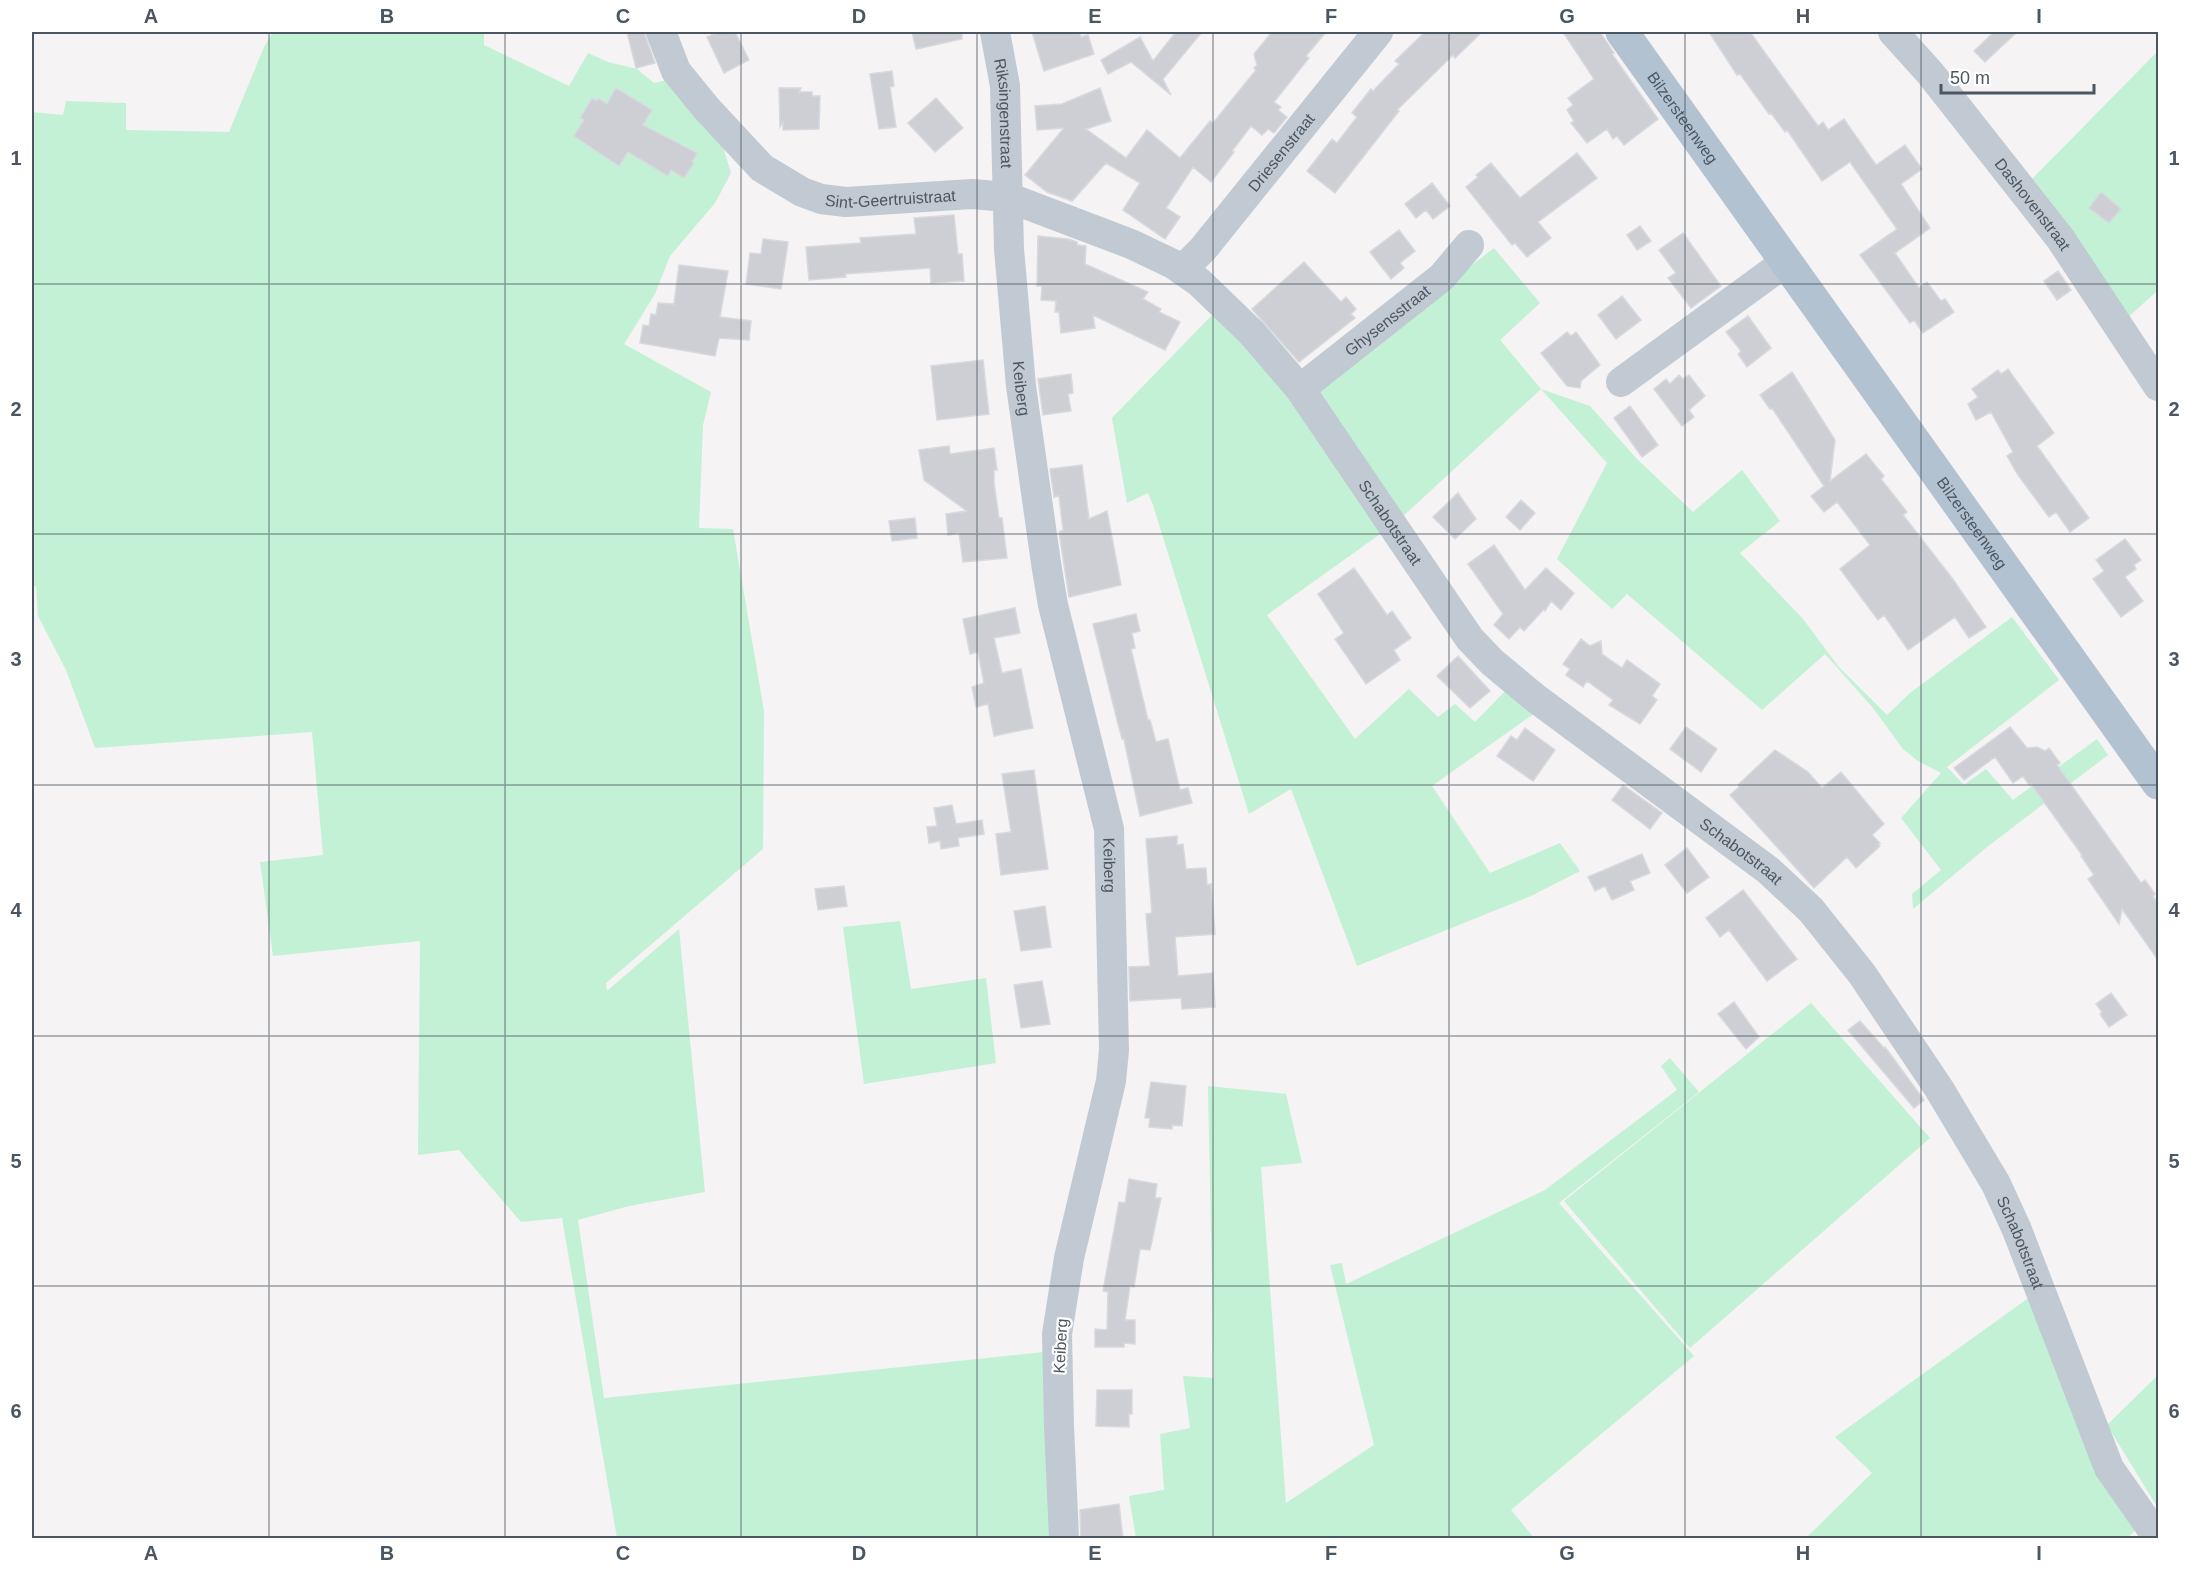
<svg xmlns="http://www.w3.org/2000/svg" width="2190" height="1570" font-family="Arial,sans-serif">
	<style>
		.green { fill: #c3f1d5; fill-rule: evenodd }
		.building { fill: #cdcfd5; stroke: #d7d9de; stroke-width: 1.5 }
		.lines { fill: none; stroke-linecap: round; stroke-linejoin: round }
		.minor { stroke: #c1cad2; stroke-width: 30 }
		.major { stroke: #b3c2d1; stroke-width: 33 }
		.grid { fill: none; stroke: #4a5661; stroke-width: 1.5; stroke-opacity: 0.55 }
		.labels { text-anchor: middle; stroke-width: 4.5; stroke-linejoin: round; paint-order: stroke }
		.street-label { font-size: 16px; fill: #4a5661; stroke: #fff }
		.neatline { fill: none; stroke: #4a5661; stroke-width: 2 }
		.grid-label { font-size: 20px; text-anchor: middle; font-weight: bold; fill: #4a5661 }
	</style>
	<rect width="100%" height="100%" fill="#f5f3f3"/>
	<path class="green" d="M273,32H484V45L569,86L588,53L608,62L637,69L654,83L668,80L721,140L731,173L715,203L670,256L655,294L624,344L711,392L703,425L699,528L733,529L764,711L763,849L606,983L607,991L679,929L705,1192L629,1206L578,1220L604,1398L1044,1352L1056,1538H617L562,1218L521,1222L459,1150L418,1155L420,941L273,956L260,862L323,855L312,732L95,748L66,670L38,616L36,586H32V112L63,115L66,101L126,103V130L229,132L264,47ZM616,89L643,125L684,146L686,144L685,147L697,152L692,162L693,164L684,178L671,170L668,175L628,152L619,166L575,137L584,120L580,117L592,98L597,101L599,99L607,104Z
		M2158,51V290L2124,321L2025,186Z
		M1494,248L1540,303L1500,340L1541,389L1590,406L1636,458L1693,512L1742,470L1780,521L1740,553L1803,619L1838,666L1887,715L1910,693L2012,617L2059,680L1947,767L1964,785L1986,769L2013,800L2097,739L2108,755L1987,847L1913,909L1912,894L1941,870L1901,818L1941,773L1918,761L1903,749L1873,708L1825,654L1762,710L1627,594L1612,609L1557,559L1607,463L1541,389L1399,520L1316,400L1318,384Z
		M1214,313L1273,376L1383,532L1267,615L1355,739L1409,689L1438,717L1455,704L1475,722L1509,687L1539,710L1432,786L1490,873L1560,843L1580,871L1531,896L1357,966L1291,789L1249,814L1153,505L1148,493L1127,503L1112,418Z
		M900,921L911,989L986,978L996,1063L864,1084L843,927Z
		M1811,1003L1930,1138L1690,1348L1564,1201Z
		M1670,1058L1699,1092L1559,1203L1694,1356L1511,1510L1534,1538H1136L1129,1496L1164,1490L1160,1434L1190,1428L1183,1376L1214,1378L1208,1086L1286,1094L1302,1163L1261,1167L1286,1503L1374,1445L1330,1265L1342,1263L1346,1284L1545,1190L1677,1090L1661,1066Z
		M2034,1294L2136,1530L2127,1538H1806L1872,1473L1835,1437Z
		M2158,1375V1508L2107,1425Z"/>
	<path class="building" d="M627,32H644L655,63L636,68Z
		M718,32H735L749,60L724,73L707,37Z
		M912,32H962V39L916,49Z
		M1032,32H1079L1081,37L1088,35L1094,54L1044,71Z
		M1176,32H1202L1163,79L1171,95L1131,62L1108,74L1101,60L1140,37L1153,61Z
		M1272,32H1326L1306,56L1309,58L1274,102L1281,107L1278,110L1287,117L1274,133L1268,129L1262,135L1251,126L1232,151L1234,152L1211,182L1193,167L1166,208L1180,217L1165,239L1123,210L1140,183L1106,163L1072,201L1047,192L1025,175L1064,128L1037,130L1035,106L1062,104L1100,88L1111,121L1086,129L1126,158L1147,130L1180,158L1210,121L1213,123L1256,70L1254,68L1257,65L1254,54Z
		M1425,32H1482L1455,58L1453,55L1397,110L1399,111L1335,193L1307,171L1332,139L1337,143L1357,117L1352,113L1371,89L1373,91L1399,64L1395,61Z
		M1563,32H1600L1614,53L1612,54L1658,119L1624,145L1617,136L1613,139L1607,129L1587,143L1571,123L1574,121L1567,110L1573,105L1568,98L1594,79Z
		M1709,32H1750L1818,126L1823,122L1828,130L1844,119L1876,165L1905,145L1922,169L1901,184L1930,228L1895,253L1919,288L1927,282L1941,301L1945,299L1954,312L1923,333L1914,320L1910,323L1860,255L1897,229L1850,162L1822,181L1787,130L1785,132L1771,113L1769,114L1740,74L1737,75Z
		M1994,32H2017L1985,62L1974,51Z
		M892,71L894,86L890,87L896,127L879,129L870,74Z
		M616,88L652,110L643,125L697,153L692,162L694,163L684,178L671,170L668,176L628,152L619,166L574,136L584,120L580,118L592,98L597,101L598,98L607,104Z
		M779,88H801L799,92H812V96H820L819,129L783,130V122L780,127Z
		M936,98L963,128L935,152L908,123Z
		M1577,153L1597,178L1538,222L1551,238L1527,257L1515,243L1512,245L1466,187L1478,177L1476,175L1491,163L1520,198Z
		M1432,183L1450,206L1433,219L1426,210L1416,218L1405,204Z
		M2101,192L2121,209L2109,223L2089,208Z
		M954,215L958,254H962L964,281L931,283L930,268L845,274L846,277L809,280L806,247L861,243L860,238L916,234L914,218Z
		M1640,226L1651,241L1637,250L1627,235Z
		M1399,230L1415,251L1400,263L1404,268L1391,279L1370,252Z
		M1683,233L1721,286L1691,308L1668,278L1676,273L1659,250Z
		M1038,236L1068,239L1077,242V245L1086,246L1085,264L1148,292L1143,299L1161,309L1159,312L1180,322L1165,350L1093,315L1095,328L1061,333L1059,312H1055L1056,301L1041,300L1042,286H1037Z
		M763,239L788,242L781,289L746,284L750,253L761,254Z
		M1304,262L1341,302L1346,297L1356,309L1351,314L1355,318L1299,362L1252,309Z
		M679,265L728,271L720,317L751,321L749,340L719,338L715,356L640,343L643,325L649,326L651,314L656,315L658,303L674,304Z
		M2058,271L2071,290L2057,300L2044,281Z
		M1622,296L1641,320L1616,339L1598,315Z
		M1748,316L1771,348L1747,367L1738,354L1741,351L1726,332Z
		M1567,332L1571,336L1576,332L1600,365L1581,381L1580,388L1567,386L1541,353Z
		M983,360L989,414L937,420L931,366Z
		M2008,369L2054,433L2037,446L2089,518L2070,532L2056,512L2049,517L2018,475L2007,456L2013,452L1991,412L1976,420L1968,404L1978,397L1972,389L1998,370L2001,374Z
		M1792,372L1835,440L1830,481L1866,454L1884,476L1881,479L1907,512L1903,515L1952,578L1986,627L1969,638L1955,617L1908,650L1884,615L1878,620L1840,569L1870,545L1837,502L1824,512L1811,496L1824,486L1772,408L1770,409L1760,395Z
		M1071,374L1073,393L1068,394L1071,411L1043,415L1038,379Z
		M1679,375L1683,379L1689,375L1705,396L1689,410L1694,417L1682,426L1654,389L1666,379L1670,384Z
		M1630,406L1658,445L1642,457L1614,418Z
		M949,446L950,454L994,448L997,470H994V483L999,518H1002L1007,558L963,562L959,533L948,535L946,514L967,511L924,480L919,450Z
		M1082,465L1089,519L1107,511L1121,585L1069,597L1059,532L1063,530L1059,496L1054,497L1050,469Z
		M1458,493L1476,519L1455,539L1433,517Z
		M1521,500L1535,513L1520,530L1506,517Z
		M915,518L917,538L892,541L889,521Z
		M2125,539L2141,560L2134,565L2136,569L2125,577L2143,601L2121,617L2093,579L2104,571L2096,560Z
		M1494,545L1525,590L1546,568L1574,593L1561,610L1551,601L1545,611L1544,609L1524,631L1520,627L1509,639L1494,625L1503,614L1468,564Z
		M1354,568L1387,615L1392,611L1411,638L1394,650L1400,660L1366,684L1335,639L1344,633L1318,594Z
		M1015,608L1020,633L994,638L1002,673L1021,669L1033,728L994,736L988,704L976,707L972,687L984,683L978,652L970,654L963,619Z
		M1136,614L1140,631L1132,633L1135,648L1131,649L1148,720H1150L1156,742L1168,739L1180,790L1188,788L1192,803L1140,816L1124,739H1122L1118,724L1093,624Z
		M1581,639L1590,646L1601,641L1602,654L1622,668L1627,660L1660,684L1652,696L1657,700L1640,724L1609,705L1613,700L1587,681L1583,687L1566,675L1570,669L1563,664Z
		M1458,656L1490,691L1470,708L1437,676Z
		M1686,727L1717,749L1701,772L1670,749Z
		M2010,727L2027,748L2037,747L2045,751L2049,748L2060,763L2057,765L2141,883L2145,880L2155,894L2153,896L2158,904V960L2122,909L2119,924L2088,879L2094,875L2081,856L2082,855L2031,784L2029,785L2023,776L2013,783L1995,757L1964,780L1954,768Z
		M1525,728L1555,750L1533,781L1497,756L1511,736L1517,740Z
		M1775,750L1808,772L1822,788L1841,772L1884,824L1872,835L1880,843L1878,844L1880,846L1856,868L1847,857L1814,888L1730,795L1739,787L1738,785Z
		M1034,770L1048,869L1001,875L996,834L1011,832L1002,774Z
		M1623,785L1662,813L1650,829L1612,800Z
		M952,805L956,824L982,820L984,834L958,838L959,846L941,849L940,841L929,843L927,827L937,826L934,808Z
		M1177,836V845L1183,844L1186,869L1206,868L1207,885L1211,884L1215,934L1175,937L1178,976L1213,973L1215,1007L1182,1009L1181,998L1130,1001L1129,967L1150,966L1146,914L1152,913L1146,839Z
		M1687,848L1709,877L1687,893L1665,865Z
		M1642,854L1650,873L1630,881L1634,890L1612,900L1605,886L1595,891L1588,877Z
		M844,886L847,906L818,910L815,889Z
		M1743,890L1797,959L1767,981L1729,930L1720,937L1706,918Z
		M1045,906L1051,947L1021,951L1014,911Z
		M1042,981L1050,1024L1021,1028L1014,985Z
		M2111,993L2127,1015L2109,1027L2100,1014L2102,1012L2096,1004Z
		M1734,1002L1759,1037L1746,1049L1718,1014Z
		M1860,1021L1884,1048L1885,1047L1924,1100L1914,1108L1848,1030Z
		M1151,1082L1186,1086L1182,1126L1172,1125V1129L1149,1127L1150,1118H1145Z
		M1129,1179L1157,1184L1155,1198H1161L1150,1250L1140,1249L1134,1287L1130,1286L1125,1320H1135V1344L1124,1343V1347H1095V1329L1107,1330L1108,1292L1103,1291L1119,1202L1125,1203Z
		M1097,1390H1132V1414H1129V1427L1096,1426Z
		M1119,1504L1123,1539H1081L1080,1510Z"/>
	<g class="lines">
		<g class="minor">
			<path id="s1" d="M661,32L676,71L707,109L762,168L802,192L821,199L846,202L972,194L1007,197L1131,244L1173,264L1199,282L1252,333L1300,389L1450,610L1470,639L1492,662L1534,697L1768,870L1811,910L1862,974L1938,1087L1996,1184L2017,1230L2109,1468L2158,1538"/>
			<path id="s2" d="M995,32L1005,86L1009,249L1021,386L1046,563L1053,605L1109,829L1114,1050L1111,1081L1069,1258L1057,1334L1059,1426L1064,1538"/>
			<path id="s3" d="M1893,32L1930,73L2060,238L2158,386"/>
			<path id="s4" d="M1182,270L1203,249L1378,32"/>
			<path d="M1621,382L1787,261"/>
			<path id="s5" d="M1300,389L1442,277L1469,245"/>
		</g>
		<path class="major" id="s6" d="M1622,32L2158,783"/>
	</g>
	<path class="grid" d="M269,32V1538M505,32V1538M741,32V1538M977,32V1538M1213,32V1538M1449,32V1538M1685,32V1538M1921,32V1538M32,284H2158M32,534H2158M32,785H2158M32,1036H2158M32,1286H2158"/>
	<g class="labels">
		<g class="street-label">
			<text dy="6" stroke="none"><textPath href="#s2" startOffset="82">Riksingenstraat</textPath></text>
			<text dy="6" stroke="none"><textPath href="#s6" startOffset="105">Bilzersteenweg</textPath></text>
			<text dy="6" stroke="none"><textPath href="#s4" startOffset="154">Driesenstraat</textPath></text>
			<text dy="6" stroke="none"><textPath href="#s1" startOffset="308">Sint-Geertruistraat</textPath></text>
			<text dy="6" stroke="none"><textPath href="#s3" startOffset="222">Dashovenstraat</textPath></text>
			<text dy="6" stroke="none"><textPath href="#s5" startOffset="111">Ghysensstraat</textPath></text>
			<text dy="6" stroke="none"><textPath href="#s2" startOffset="358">Keiberg</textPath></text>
			<text dy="6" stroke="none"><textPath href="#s1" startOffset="944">Schabotstraat</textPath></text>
			<text dy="6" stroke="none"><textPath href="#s6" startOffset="603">Bilzersteenweg</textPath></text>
			<text dy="6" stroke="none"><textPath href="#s1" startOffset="1430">Schabotstraat</textPath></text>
			<text dy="6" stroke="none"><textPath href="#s2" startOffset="844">Keiberg</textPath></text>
			<text dy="6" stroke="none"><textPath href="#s1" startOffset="1916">Schabotstraat</textPath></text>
			<text transform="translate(1060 1346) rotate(-87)" y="6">Keiberg</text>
		</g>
	</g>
	<rect width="2190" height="1570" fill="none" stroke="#ffffff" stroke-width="66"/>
	<path d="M1941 84v9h153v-9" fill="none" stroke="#4a5661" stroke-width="3"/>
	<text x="1950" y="84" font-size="18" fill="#4a5661" stroke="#ffffff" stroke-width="4.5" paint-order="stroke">50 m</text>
	<rect x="33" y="33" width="2124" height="1504" class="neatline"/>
	<g class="grid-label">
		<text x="151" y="23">A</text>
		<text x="387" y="23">B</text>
		<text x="623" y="23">C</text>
		<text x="859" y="23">D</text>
		<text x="1095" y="23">E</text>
		<text x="1331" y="23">F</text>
		<text x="1567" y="23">G</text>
		<text x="1803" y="23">H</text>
		<text x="2039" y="23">I</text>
		<text x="16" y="165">1</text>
		<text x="2174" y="165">1</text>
		<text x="16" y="416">2</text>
		<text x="2174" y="416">2</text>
		<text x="16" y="666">3</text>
		<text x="2174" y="666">3</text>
		<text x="16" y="917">4</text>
		<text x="2174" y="917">4</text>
		<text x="16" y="1168">5</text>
		<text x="2174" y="1168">5</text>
		<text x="16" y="1418">6</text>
		<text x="2174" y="1418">6</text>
		<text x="151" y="1560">A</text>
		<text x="387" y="1560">B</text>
		<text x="623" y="1560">C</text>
		<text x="859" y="1560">D</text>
		<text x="1095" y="1560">E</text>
		<text x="1331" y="1560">F</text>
		<text x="1567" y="1560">G</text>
		<text x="1803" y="1560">H</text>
		<text x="2039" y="1560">I</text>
	</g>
</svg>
